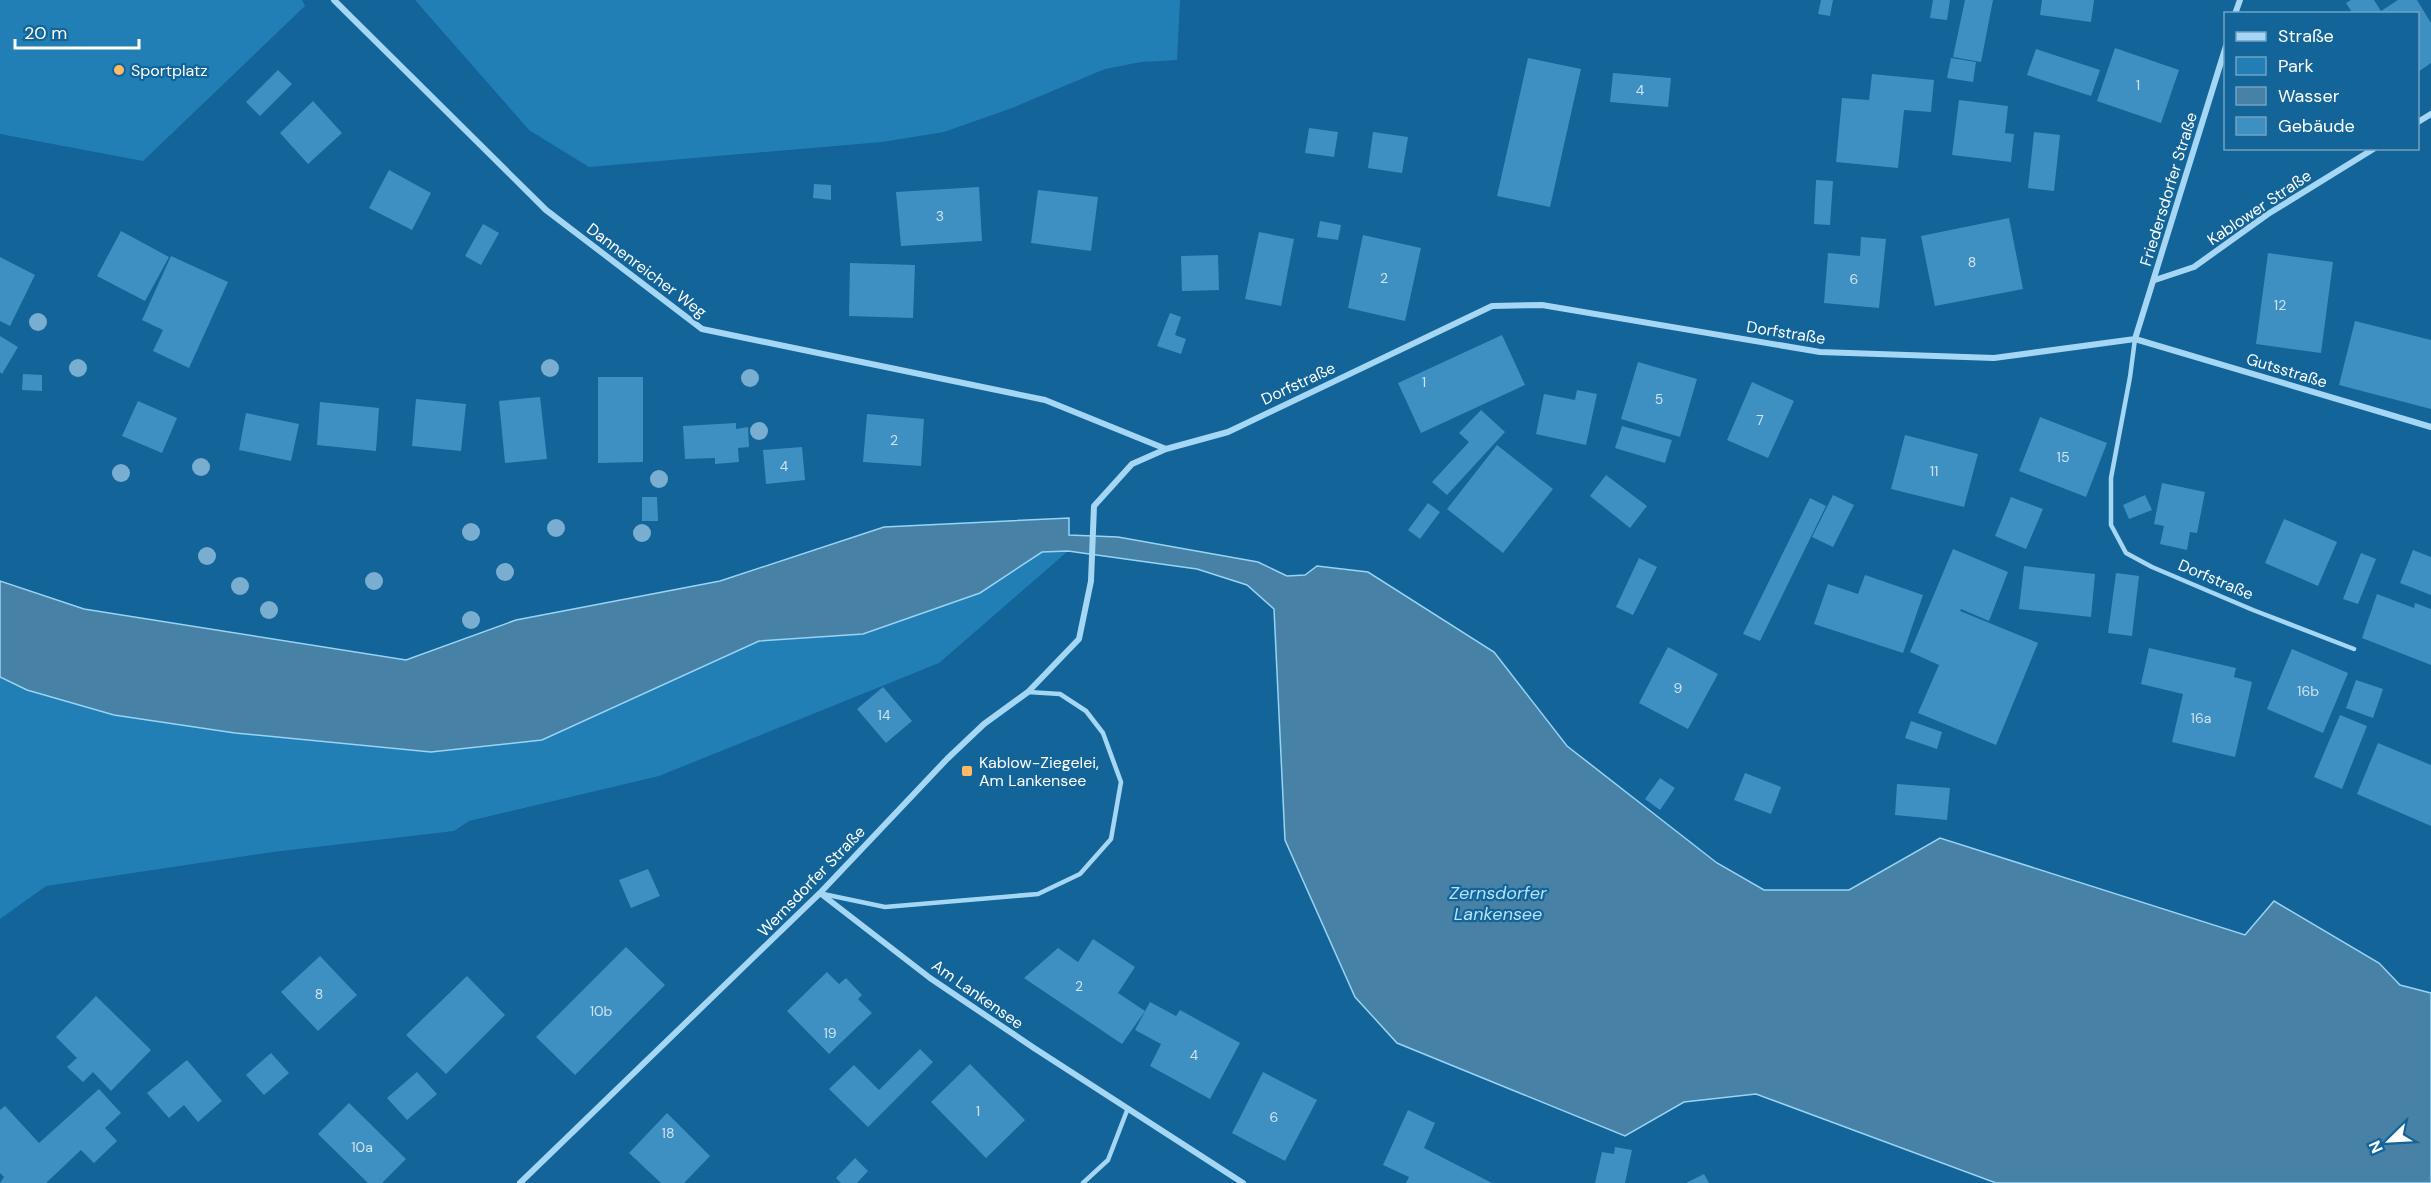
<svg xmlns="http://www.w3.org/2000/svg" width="2431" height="1183" font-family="'DM Sans',sans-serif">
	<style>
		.green { fill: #217fb6 }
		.water { fill: #4781a6; stroke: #97d4f6; stroke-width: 1.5 }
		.building { fill: #3f90c2 }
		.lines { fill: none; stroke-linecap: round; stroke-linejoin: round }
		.lane { stroke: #a5d6f3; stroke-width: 4.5 }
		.street { stroke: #a5d6f3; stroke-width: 6 }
		.tree { fill: #79aed0 }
		.poi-dot { fill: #ffb967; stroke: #126499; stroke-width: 2 }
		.labels { text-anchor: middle; stroke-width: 4.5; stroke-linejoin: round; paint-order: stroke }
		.number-label { font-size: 14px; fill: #cfe3f0 }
		.poi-label { font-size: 16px; fill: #fff; stroke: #126499; text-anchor: start }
		.street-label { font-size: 16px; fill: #fff; stroke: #126499 }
		.water-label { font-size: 18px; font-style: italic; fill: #b5e1fa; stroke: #126499 }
	</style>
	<rect width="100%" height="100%" fill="#126499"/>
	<path class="green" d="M0,0H302L305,6L143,161L0,134Z
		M415,0H1180L1177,60L1141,62L1105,69L1012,108L944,132L882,142L589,167L529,130Z
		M1068,551L939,663L659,776L469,821L454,831L273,852L46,886L0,919V677L27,690L114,715L235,733L431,752L542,740L759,641L863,634L980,593L1042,552Z"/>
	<path class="water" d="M1069,518V535L1118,537L1258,562L1287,576L1305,575L1317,566L1368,572L1494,652L1567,746L1717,863L1764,890H1849L1940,838L2245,935L2274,901L2379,963L2400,985L2431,993V1183H1996L1756,1094L1684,1102L1625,1136L1397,1043L1355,997L1285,840L1274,609L1247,585L1197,569L1068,551L1042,552L980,593L863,634L759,641L542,740L431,752L235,733L114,715L27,690L0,677V581L84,609L406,660L516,620L720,581L884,527Z"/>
	<path class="building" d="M1821,0H1833L1830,16L1818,14Z
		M1933,0H1950L1947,20L1930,18Z
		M1965,0H1993L1981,62L1953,57Z
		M2042,0H2094L2091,22L2040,15Z
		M2351,0H2374L2381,11L2398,0H2417L2431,23V63L2418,72V14H2353L2346,3Z
		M2115,48L2179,70L2161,123L2097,101Z
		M2036,49L2100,70L2091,96L2027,75Z
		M1528,58L1581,69L1550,207L1497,196Z
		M1951,58L1976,62L1973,82L1947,78Z
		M278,70L292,84L260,116L246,102Z
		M1613,73L1671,78L1668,107L1610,102Z
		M1872,74L1934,80L1931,112L1904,110L1898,168L1836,162L1842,98L1869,100Z
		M1959,100L2008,106L2005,133L2014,134L2011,162L1952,155Z
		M313,101L342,133L308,164L280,133Z
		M1309,128L1338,132L1334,157L1305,153Z
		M1373,132L1408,137L1402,173L1368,168Z
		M2034,132L2060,135L2054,191L2028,188Z
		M389,170L431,193L412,230L369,208Z
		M1816,180L1833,181L1830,225L1814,224Z
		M814,184L831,185V200L813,198Z
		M979,187L982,241L901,246L896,192Z
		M1038,190L1098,197L1091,251L1031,243Z
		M2009,218L2023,289L1935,306L1921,236Z
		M1320,221L1341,225L1338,240L1317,237Z
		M483,224L499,233L481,265L465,256Z
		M121,231L169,257L145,301L97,276Z
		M1259,232L1294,239L1281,306L1245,299Z
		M1363,235L1421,248L1405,321L1348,308Z
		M1861,237L1886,239L1879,308L1824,303L1828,253L1860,256Z
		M2268,253L2333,262L2321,353L2256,344Z
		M1218,255L1219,290L1182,291L1181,256Z
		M171,256L228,282L189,368L153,351L163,330L142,320Z
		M0,257L35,275L10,326L0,321Z
		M850,263L915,265L913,318L849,316Z
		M1170,313L1181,317L1175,335L1186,339L1181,354L1157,346Z
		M2355,321L2431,340V409L2339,385Z
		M1502,335L1525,385L1421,433L1398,383Z
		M0,336L18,347L2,374L0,372Z
		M1638,362L1697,379L1680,437L1621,419Z
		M23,374L42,375V391L22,390Z
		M598,377H643V462L598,463Z
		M1752,382L1794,401L1768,458L1727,440Z
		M1577,390L1597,394L1586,445L1536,434L1544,394L1575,400Z
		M540,397L547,459L505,463L499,401Z
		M416,399L466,404L461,451L412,446Z
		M138,401L177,418L162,453L122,436Z
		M320,402L379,408L376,451L317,445Z
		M1481,410L1505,432L1447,495L1432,482L1469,442L1459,433Z
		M246,413L299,424L291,461L239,450Z
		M867,414L924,419L921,466L863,462Z
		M2040,417L2107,443L2086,497L2019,471Z
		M736,423V429L748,427L749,447L738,448L739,462L715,464V458L685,459L683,426Z
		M1622,426L1672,440L1665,463L1615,448Z
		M1905,435L1978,454L1964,507L1891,489Z
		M1497,445L1553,489L1503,553L1447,509Z
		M802,447L805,480L766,484L763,450Z
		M1606,475L1647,506L1630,528L1590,496Z
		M2162,483L2205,492L2197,533L2190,532L2187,550L2160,544L2164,526L2154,524Z
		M1833,495L1854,505L1833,547L1812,537Z
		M2145,495L2152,510L2129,519L2123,505Z
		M642,497H657L658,521H642Z
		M2011,497L2043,509L2026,549L1995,536Z
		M1810,498L1826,506L1760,641L1743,634Z
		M1428,503L1440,512L1420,539L1408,530Z
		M2284,519L2337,542L2318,586L2265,563Z
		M1953,549L2008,572L1989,621L1961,609L1960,611L2038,643L1996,745L1918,713L1939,665L1910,652Z
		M2413,550L2431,557V595L2400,583Z
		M2361,553L2376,559L2358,604L2343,599Z
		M1639,558L1657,567L1633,615L1616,607Z
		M2024,566L2095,574L2091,617L2019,609Z
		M2116,573L2139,576L2132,636L2108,633Z
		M1865,575L1923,595L1903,653L1814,624L1828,584L1858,594Z
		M2377,594L2414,608L2415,603L2431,609V665L2362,638Z
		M1668,647L1718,674L1688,729L1639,703Z
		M2149,648L2236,668L2234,677L2252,682L2235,757L2172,742L2183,694L2141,684Z
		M2292,649L2348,673L2323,733L2267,709Z
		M2356,680L2383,689L2373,718L2346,708Z
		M883,687L912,721L886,743L857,709Z
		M2340,715L2367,726L2342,789L2314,777Z
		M1911,721L1942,732L1937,749L1905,738Z
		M2378,743L2431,765V826L2357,794Z
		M1745,773L1781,787L1771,814L1734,800Z
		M1660,778L1675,788L1660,810L1645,799Z
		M1897,784L1950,788L1947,820L1895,815Z
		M648,869L660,896L631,908L619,880Z
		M1093,939L1135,967L1118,993L1145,1011L1122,1044L1024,978L1058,948L1078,962Z
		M626,947L665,985L575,1075L536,1037Z
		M320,956L357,995L318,1031L281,992Z
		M827,972L839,984L846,978L862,995L858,999L872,1013L829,1054L787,1011Z
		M467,976L505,1015L446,1074L406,1035Z
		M96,996L151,1050L111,1091L93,1072L83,1082L67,1067L77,1058L56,1037Z
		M1150,1002L1176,1016L1180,1010L1240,1043L1210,1099L1150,1066L1161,1044L1135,1030Z
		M920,1049L933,1062L868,1127L829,1089L854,1065L879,1090Z
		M271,1053L289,1073L264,1095L246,1075Z
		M187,1060L222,1101L198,1122L184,1105L169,1118L147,1093Z
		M970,1064L1025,1120L986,1158L931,1102Z
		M417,1072L437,1094L407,1120L387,1098Z
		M1263,1072L1317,1100L1285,1161L1232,1133Z
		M99,1089L121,1113L105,1128L117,1141L94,1163L81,1150L46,1183H0L4,1177L0,1173V1110L5,1106L39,1143Z
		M349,1103L406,1159L382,1183H368L318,1134Z
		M1408,1110L1435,1123L1424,1148L1492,1183H1406L1409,1177L1383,1165Z
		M667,1113L710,1156L684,1183H661L629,1153Z
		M1615,1147L1632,1150L1625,1183H1595L1602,1152L1614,1154Z
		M855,1158L868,1171L857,1183H841L836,1178Z
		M1704,1174L1709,1183H1686Z"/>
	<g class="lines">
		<path class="lane" d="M2135,339L2130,377L2111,478V525L2126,553L2152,567L2253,610L2354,649
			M823,894L885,907L1038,894L1080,874L1111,839L1121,782L1103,733L1086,711L1060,694L1028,692
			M1083,1183L1108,1160L1128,1108"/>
		<path class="street" d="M334,0L546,210L702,329L1045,400L1166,449
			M2235,14L2240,0
			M2418,122L2431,114
			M2155,280L2194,267L2268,214L2375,148
			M2135,339L2226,46
			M820,893L930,978L1034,1048L1243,1183
			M520,1183L820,893L947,759L984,724L1028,692L1079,639L1091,581L1094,506L1132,464L1166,449L1228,432L1492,306L1542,305L1820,352L1994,358L2135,339L2431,427"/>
	</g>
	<g class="tree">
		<circle cx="38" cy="322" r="9"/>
		<circle cx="78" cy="368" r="9"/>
		<circle cx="550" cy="368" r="9"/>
		<circle cx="750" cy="378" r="9"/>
		<circle cx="759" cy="431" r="9"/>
		<circle cx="201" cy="467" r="9"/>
		<circle cx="121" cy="473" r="9"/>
		<circle cx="659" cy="479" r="9"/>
		<circle cx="556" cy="528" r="9"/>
		<circle cx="471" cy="532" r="9"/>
		<circle cx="642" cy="533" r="9"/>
		<circle cx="207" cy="556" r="9"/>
		<circle cx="505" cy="572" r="9"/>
		<circle cx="374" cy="581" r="9"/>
		<circle cx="240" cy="586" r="9"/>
		<circle cx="269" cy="610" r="9"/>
		<circle cx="471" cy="620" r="9"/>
	</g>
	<g class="poi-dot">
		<circle cx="119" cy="70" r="6"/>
		<rect x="961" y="765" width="12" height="12" rx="3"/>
	</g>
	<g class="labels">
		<g class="number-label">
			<text x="2138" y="90">1</text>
			<text x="1640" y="95">4</text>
			<text x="940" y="221">3</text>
			<text x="1972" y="267">8</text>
			<text x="1384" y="283">2</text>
			<text x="1854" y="284">6</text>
			<text x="2280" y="310">12</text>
			<text x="1424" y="387">1</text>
			<text x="1659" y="404">5</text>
			<text x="1760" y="425">7</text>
			<text x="894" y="445">2</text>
			<text x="2063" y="462">15</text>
			<text x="784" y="471">4</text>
			<text x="1934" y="476">11</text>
			<text x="1678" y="693">9</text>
			<text x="2308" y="696">16b</text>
			<text x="884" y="720">14</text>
			<text x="2201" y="723">16a</text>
			<text x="1079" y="991">2</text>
			<text x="319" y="999">8</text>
			<text x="601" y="1016">10b</text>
			<text x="830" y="1038">19</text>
			<text x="1194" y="1060">4</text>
			<text x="978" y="1116">1</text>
			<text x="1274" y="1122">6</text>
			<text x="668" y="1138">18</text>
			<text x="362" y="1152">10a</text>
		</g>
		<g class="poi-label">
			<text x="131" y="76">Sportplatz</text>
			<text x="979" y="768">Kablow-Ziegelei,<tspan x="979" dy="18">Am Lankensee</tspan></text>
		</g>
		<g class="street-label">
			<text transform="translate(2168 189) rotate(-73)" y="6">Friedersdorfer Straße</text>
			<text transform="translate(2259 207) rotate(-34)" y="6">Kablower Straße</text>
			<text transform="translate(647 270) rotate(37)" y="6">Dannenreicher Weg</text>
			<text transform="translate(1786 332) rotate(9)" y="6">Dorfstraße</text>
			<text transform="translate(2287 370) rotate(17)" y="6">Gutsstraße</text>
			<text transform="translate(1298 383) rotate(-25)" y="6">Dorfstraße</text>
			<text transform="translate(2216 579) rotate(23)" y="6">Dorfstraße</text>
			<text transform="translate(811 881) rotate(-46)" y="6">Wernsdorfer Straße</text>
			<text transform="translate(978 994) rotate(35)" y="6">Am Lankensee</text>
		</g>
		<g class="water-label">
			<text x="1498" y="899">Zernsdorfer<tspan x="1498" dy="21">Lankensee</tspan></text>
		</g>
	</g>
	<rect x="2224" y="12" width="195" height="138" fill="#126499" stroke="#71a2c2" stroke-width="1.5"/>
	<rect x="2236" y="32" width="30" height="9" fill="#a5d6f3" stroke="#71a2c2" stroke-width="1.5"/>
	<text x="2278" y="42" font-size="18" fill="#ffffff">Straße</text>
	<rect x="2236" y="57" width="30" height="18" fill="#217fb6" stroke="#71a2c2" stroke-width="1.5"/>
	<text x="2278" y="72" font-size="18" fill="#ffffff">Park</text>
	<rect x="2236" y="87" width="30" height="18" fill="#4781a6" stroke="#71a2c2" stroke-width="1.5"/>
	<text x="2278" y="102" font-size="18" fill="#ffffff">Wasser</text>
	<rect x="2236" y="117" width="30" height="18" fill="#3f90c2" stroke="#71a2c2" stroke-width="1.5"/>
	<text x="2278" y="132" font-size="18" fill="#ffffff">Gebäude</text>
	<g transform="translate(2389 1141) rotate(246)" stroke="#126499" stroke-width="4.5" paint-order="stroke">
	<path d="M0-4.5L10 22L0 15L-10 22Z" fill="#ffffff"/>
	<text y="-9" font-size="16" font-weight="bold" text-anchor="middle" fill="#ffffff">N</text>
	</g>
	<path d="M15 39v9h124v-9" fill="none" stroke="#ffffff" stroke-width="3"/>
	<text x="24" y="39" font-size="18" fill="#ffffff" stroke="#126499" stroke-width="4.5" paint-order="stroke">20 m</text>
</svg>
